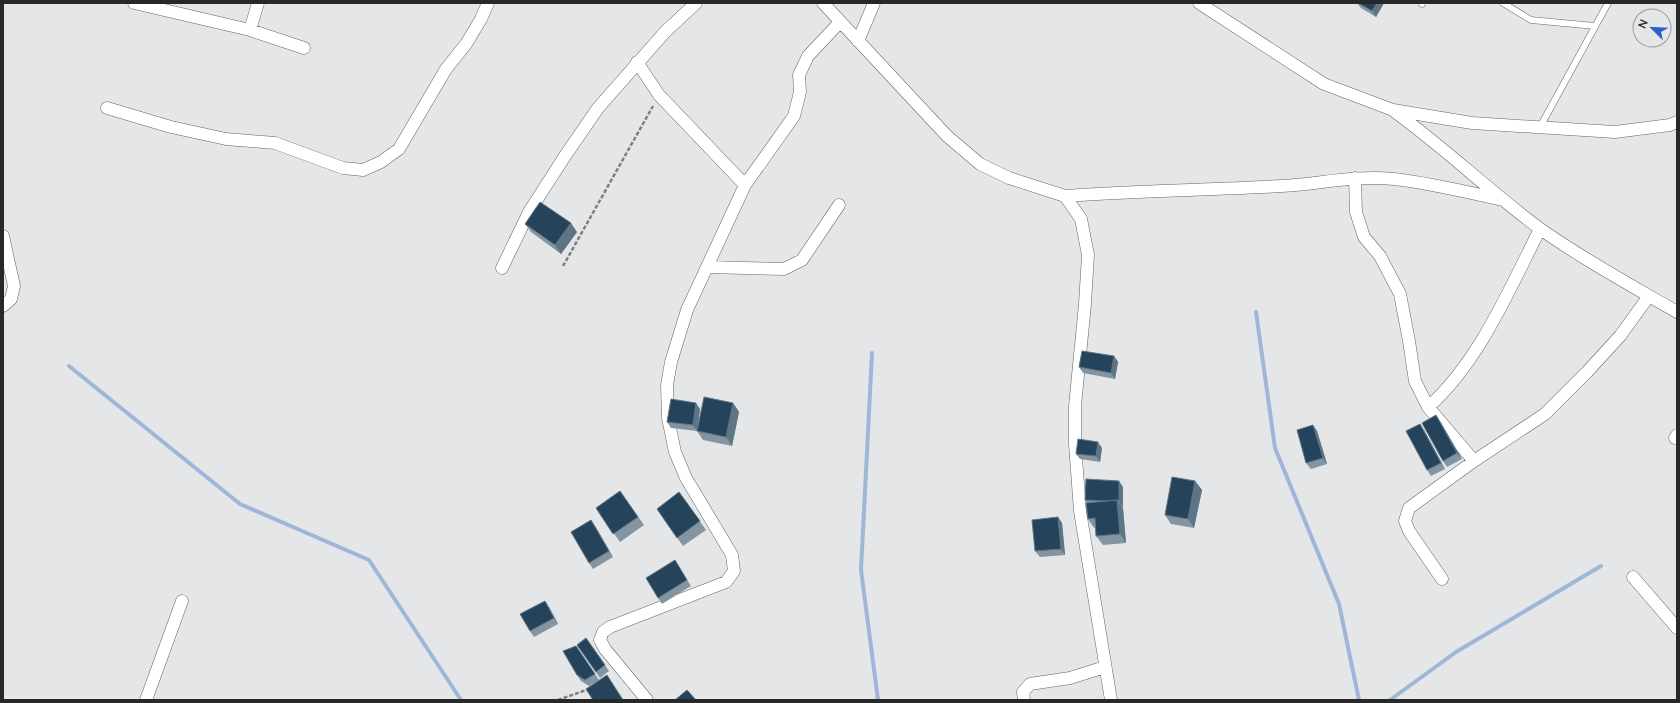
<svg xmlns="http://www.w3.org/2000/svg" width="1680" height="703" font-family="Mulish,sans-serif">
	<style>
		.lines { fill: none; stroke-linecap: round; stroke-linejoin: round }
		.stream { stroke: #a0b6d8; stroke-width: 4 }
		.lane-casing { stroke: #626465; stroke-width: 7 }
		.street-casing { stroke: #626465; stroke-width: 13 }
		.path { stroke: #7f8080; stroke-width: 2.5; stroke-dasharray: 4 2; stroke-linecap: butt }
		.lane { stroke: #fff; stroke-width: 6 }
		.street { stroke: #fff; stroke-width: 12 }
		.wall { fill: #8495a1 }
		.shaded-wall { fill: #5e7585 }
		.building { fill: #25445b; stroke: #5e7585 }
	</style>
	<rect width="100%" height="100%" fill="#e4e6e7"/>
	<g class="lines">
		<path class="stream" d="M1256,312L1275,448L1339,604L1359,700
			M872,353L861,570L878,700
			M69,366L240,504L369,560L461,700
			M1390,700L1456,652L1601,566"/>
		<defs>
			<path id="lane" d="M1422,3V4
				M1503,3L1531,20L1595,26
				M1540,127L1608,3"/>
			<path id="street" d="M134,3L250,30L304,48
				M823,3L947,136L980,164L1009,178L1065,196L1081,219L1088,255L1085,304L1075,406V444L1080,511L1111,700
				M1199,3L1324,84L1393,110L1472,123L1615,132L1670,125L1677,122
				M250,30L258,3
				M858,41L874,3
				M637,62L659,95L745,185
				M107,108L171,127L226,139L275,143L343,168L363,170L381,162L399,149L446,69L466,44L481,19L488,3
				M1395,112C1445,148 1489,191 1539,228C1581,258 1632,286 1677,312
				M1355,178L1356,212L1364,237L1380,256L1400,294L1409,341L1415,381L1428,407L1474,461
				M1065,196C1137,191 1210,190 1282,186C1319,184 1356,175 1394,179C1430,183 1467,192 1503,200
				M3,236L14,286L11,299L3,306
				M707,267L784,269L802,260L839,205
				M502,268L529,212L565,156L598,108L665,32L696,3
				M1428,407C1478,364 1511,286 1540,229
				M1675,438L1677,435
				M1633,577L1677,628
				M1442,579L1409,531L1405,521L1409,508L1474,461L1545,414L1587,372L1620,336L1649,296
				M146,700L182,601
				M647,700L605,649L600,640L603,632L610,627L726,582L734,571L732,555L686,478L675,452L668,418L667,385L671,362L687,310L745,185L794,116L800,92L799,75L808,56L840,22
				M1024,700L1023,692L1030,684L1070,678L1105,667"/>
		</defs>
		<use href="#lane" class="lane-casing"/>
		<use href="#street" class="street-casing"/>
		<path class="path" d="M563,266L653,106
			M558,700L589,689"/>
		<use href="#lane" class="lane"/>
		<use href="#street" class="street"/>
	</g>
	<path class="wall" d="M1357,3H1384L1376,17L1361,8Z
		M525,224L577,232L561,254L531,232Z
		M1114,356L1118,362L1115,379L1083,373L1079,367Z
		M733,403L739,412L732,446L703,440L697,431L671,428L667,422L700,409L698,427Z
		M1440,421L1462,459L1447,467L1443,461Z
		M1313,425L1317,431L1327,464L1311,469L1306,463Z
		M1424,430L1445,469L1431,476L1427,470Z
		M1102,448L1100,462L1080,459L1076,454Z
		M1195,481L1202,490L1194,528L1171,524L1165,515Z
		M1123,487V507H1122L1123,508L1126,543L1103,545L1096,536V527L1094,528L1088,519L1087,503L1085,500Z
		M620,491L644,525L620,542L596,508Z
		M679,492L706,530L683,546L657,509Z
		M1058,517L1062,523L1065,555L1040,557L1035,551Z
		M595,526L613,557L593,569L589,563Z
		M675,560L691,586L662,604L658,598Z
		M549,607L558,624L534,637L530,631Z
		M586,638L609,671L600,678L577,645Z
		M576,646L599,680L589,686L581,681L577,675Z"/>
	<path class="shaded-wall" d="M1377,3H1384L1376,17L1372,11Z
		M571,223L577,232L561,254L555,245Z
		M1114,356L1118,362L1115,379L1111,373Z
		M696,403L700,409L697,431L693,425Z
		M733,403L739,412L732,446L726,437Z
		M1436,415L1440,421L1462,459L1457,453Z
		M1420,424L1424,430L1445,469L1441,463Z
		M1313,425L1317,431L1327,464L1323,458Z
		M1098,442L1102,448L1100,462L1096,456Z
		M1119,481L1123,487V507L1119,501Z
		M1195,481L1202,490L1194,528L1188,519Z
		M1117,500L1123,508L1126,543L1120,534Z
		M1058,517L1062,523L1065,555L1061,549Z
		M591,520L595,526L613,557L609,551Z
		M545,601L549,607L558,624L554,618Z"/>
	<path class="building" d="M1358,3H1377L1372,11Z
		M540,202L571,223L555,245L525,224Z
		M1082,351L1114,356L1111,373L1079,367Z
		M704,397L733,403L726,437L697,431Z
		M671,399L696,403L693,425L667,422Z
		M1436,415L1457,453L1443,461L1422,423Z
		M1420,424L1441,463L1427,470L1406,431Z
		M1313,425L1323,458L1306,463L1297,430Z
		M1078,439L1098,442L1096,456L1076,454Z
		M1172,477L1195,481L1188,519L1165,515Z
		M1086,479L1119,481V501L1117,500L1106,501L1085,500Z
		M620,491L638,517L613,534L596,508Z
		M679,492L700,521L677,538L657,509Z
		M1117,500L1120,534L1096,536L1095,518L1088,519L1086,503Z
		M1058,517L1061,549L1035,551L1032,520Z
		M591,520L609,551L589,563L571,532Z
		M675,560L687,580L658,598L646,578Z
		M545,601L554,618L530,631L520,614Z
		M586,638L605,665L596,672L577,645Z
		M576,646L595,674L585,680L577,675L563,651Z
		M607,675L623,700H593L586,689Z
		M687,690L696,700H675Z"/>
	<rect width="1680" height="703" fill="none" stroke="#272828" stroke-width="8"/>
	<g transform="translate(1652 28) rotate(294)"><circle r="19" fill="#e4e6e7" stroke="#989a9b"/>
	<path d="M0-3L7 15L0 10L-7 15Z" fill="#2c60ce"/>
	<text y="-6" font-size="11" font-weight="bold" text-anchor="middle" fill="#272828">N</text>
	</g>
</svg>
